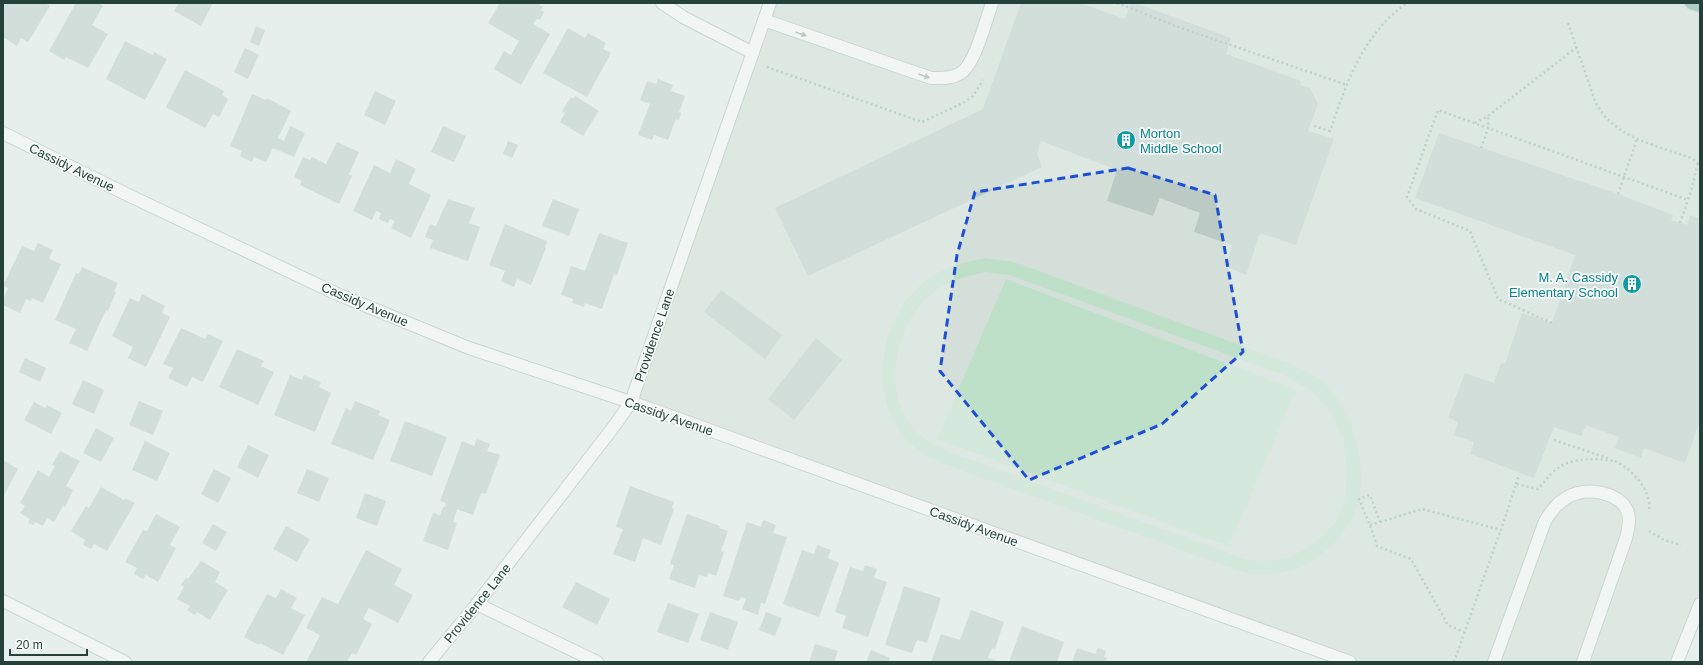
<svg xmlns="http://www.w3.org/2000/svg" width="1703" height="665" font-family="Arial,sans-serif">
	<style>
		.built { fill: #d4dfda }
		.green { fill: #bfe0c8; fill-rule: evenodd }
		.building { fill: #bbcac4 }
		.lines { fill: none; stroke-linecap: round; stroke-linejoin: round }
		.lane-casing { stroke: #a8b8b2; stroke-width: 14 }
		.street-casing { stroke: #a8b8b2; stroke-width: 14 }
		.primary-casing { stroke: #c2cac8; stroke-width: 14 }
		.path { stroke: #86b3a5; stroke-width: 2.5; stroke-dasharray: 2 3; stroke-linecap: butt }
		.lane { stroke: #fff; stroke-width: 12 }
		.street { stroke: #fff; stroke-width: 12 }
		.primary { stroke: #6aa596; stroke-width: 12 }
		.oneway { fill: #92a09c }
		.marked { fill: none; stroke: #1d4ed8; stroke-width: 3; stroke-dasharray: 8 5; stroke-linejoin: round }
		.labels { text-anchor: middle; stroke-width: 3.5; stroke-linejoin: round; paint-order: stroke }
		.culture-label { font-size: 13px; fill: #0d838f; stroke: #f7fbf9; text-anchor: start }
		.street-label { font-size: 13px; fill: #24423a; stroke: #f7fbf9 }
	</style>
	<rect width="100%" height="100%" fill="#e6efeb"/>
	<path class="built" d="M770,3H1691L1700,6V604L1677,662H1350L631,402Z"/>
	<path class="green" d="M985,258L1013,262L1039,271L1289,363C1299,368 1312,373 1321,380C1342,398 1355,428 1359,454C1361,469 1363,488 1358,503C1346,541 1311,572 1269,574C1261,575 1253,574 1245,573L941,463C924,454 907,445 897,427C867,380 885,305 933,276C948,266 967,262 985,258ZM985,272L1009,275L1284,375L1312,391L1332,414L1344,442L1347,471L1345,499L1337,520L1323,536L1304,550L1290,557L1269,561L1248,560L947,451C936,445 924,440 916,431C878,390 896,317 939,288C952,279 970,276 985,272Z
		M1006,279L1296,390L1229,546L937,439Z"/>
	<path class="building" d="M3,3H45L50,6L28,42L21,38L17,46L3,37Z
		M76,3H99L103,6L92,25L108,34L88,68L66,57L64,60L49,51Z
		M179,3H213L201,26L174,11Z
		M500,3H536L543,7L541,10L544,12L540,20L537,19L533,24L550,34L521,85L494,69L504,51L511,55L519,41L488,23Z
		M1021,3H1081L1125,19L1131,3H1135L1231,38L1226,54L1301,81L1300,85L1310,88L1318,104L1308,131L1334,139L1296,245L1260,233L1246,275L1225,266L1232,245L1194,232L1200,213L1160,198L1153,216L1107,201L1117,170L1041,141L1037,154L1042,167L808,276L775,208L983,109Z
		M256,26L265,30L259,46L250,42Z
		M568,28L585,38L588,33L606,43L603,49L611,53L587,97L543,73Z
		M125,41L153,55L154,52L167,59L145,100L106,79Z
		M245,48L259,55L248,79L234,72Z
		M185,70L224,91L222,95L228,99L219,117L213,114L205,128L166,107Z
		M658,79L673,85L671,91L685,96L679,112L681,113L679,120L676,119L668,140L654,135L652,140L638,135L650,104L640,100L647,81L656,84Z
		M375,91L396,101L385,125L364,115Z
		M252,94L266,100L267,98L291,111L278,138L284,141L290,126L305,133L294,157L273,148L266,162L254,157L252,162L240,156L242,151L230,146Z
		M575,96L599,111L583,136L560,122L565,113L562,111L571,97L573,99Z
		M443,126L466,136L454,162L431,152Z
		M1439,133L1618,194L1673,215L1671,220L1687,225L1690,215L1700,219V421L1685,463L1644,448L1641,458L1615,448L1619,437L1586,425L1581,436L1554,427L1534,478L1470,454L1474,442L1454,435L1458,422L1448,418L1465,373L1494,383L1501,363L1505,364L1522,313L1552,323L1575,255L1415,198Z
		M508,141L518,145L512,158L503,154Z
		M337,142L359,152L349,174L352,176L339,204L300,185L302,181L294,177L303,157L310,160L312,157L326,164Z
		M396,159L416,169L409,184L431,195L411,238L391,228L395,221L390,219L388,223L379,219L381,213L376,211L372,220L353,211L374,165L390,173Z
		M448,199L475,208L469,223L480,227L468,261L430,248L433,240L425,237L430,224L436,226Z
		M553,199L579,209L569,236L542,226Z
		M505,224L547,241L545,247L546,248L531,285L517,279L514,287L501,281L505,271L489,265Z
		M599,233L628,243L617,275L614,274L602,309L585,303L584,307L572,303L573,299L561,295L571,266L585,271Z
		M38,243L53,250L49,259L61,264L43,303L32,298L31,301L26,299L20,313L3,305V300L8,288L3,286L22,246L34,251Z
		M82,267L118,283L114,291L116,292L108,311L106,310L87,351L69,343L76,329L55,320L76,273L79,274Z
		M721,290L782,335L765,359L704,312Z
		M142,294L165,306L162,313L170,317L146,367L128,358L133,347L112,336L130,298L139,302Z
		M181,328L205,339L208,334L223,341L203,382L192,377L187,387L168,378L173,368L163,364Z
		M816,338L842,360L794,420L768,399Z
		M237,349L264,361L261,366L274,372L258,405L219,387Z
		M25,358L46,368L40,382L19,372Z
		M290,375L302,380L304,375L321,382L319,387L331,393L315,432L274,415Z
		M83,380L104,390L94,414L72,404Z
		M139,401L163,411L153,435L129,425Z
		M355,401L380,411L378,415L390,420L373,460L331,444L346,408L351,411Z
		M34,402L45,408L47,405L62,413L51,434L24,420Z
		M405,421L447,437L432,476L390,461Z
		M96,428L114,438L101,462L83,453Z
		M477,439L490,444L487,451L500,455L486,494L481,493L473,515L457,509L453,522L457,523L448,550L423,541L433,513L440,515L443,507H445L446,503L440,501L462,441L474,446Z
		M145,441L170,453L157,481L132,470Z
		M248,445L269,455L258,478L237,467Z
		M60,451L80,461L66,486L73,490L65,507L63,506L54,522L47,518L43,526L35,522L33,525L28,523L30,519L20,513L25,506L20,503L38,470L49,477L55,466L52,465Z
		M3,460L18,469L3,497Z
		M214,469L231,478L218,503L201,494Z
		M307,469L329,478L319,502L297,493Z
		M630,486L674,502L672,508L674,509L661,545L643,538L635,562L613,554L623,529L616,527Z
		M101,487L124,500L125,498L135,503L107,551L94,544L91,549L83,545L85,540L71,531L86,506L89,508Z
		M365,493L386,501L377,526L356,518Z
		M156,514L180,527L170,545L176,548L158,582L146,575L143,579L134,574L137,568L125,562L143,530L147,531Z
		M687,514L720,526L719,528L728,531L721,551L724,552L716,576L708,573L707,577L699,575L695,588L669,579L674,565L670,564Z
		M763,520L776,525L773,533L787,537L765,604L761,603L758,615L742,609L746,599L741,597L739,601L723,596L747,522L761,527Z
		M213,524L227,532L216,551L202,543Z
		M286,526L310,539L297,562L273,549Z
		M817,545L831,550L828,558L839,563L819,617L783,604L802,550L814,554Z
		M366,550L402,569L394,585L413,595L398,623L369,608L363,619L372,624L356,655L352,653L347,662H306L320,635L306,628L322,597L338,604Z
		M201,561L220,572L215,582L228,590L210,620L197,612L195,615L187,610L190,606L177,599L184,587L181,585L186,578L188,579Z
		M865,565L877,569L874,578L887,582L868,637L842,628L846,616L835,612L850,567L863,571Z
		M576,582L610,599L597,625L562,607Z
		M904,586L941,598L927,643L917,640L912,653L885,645Z
		M281,589L297,598L291,608L305,615L283,655L260,643L259,645L244,637L267,594L276,598Z
		M668,603L699,614L688,643L657,632Z
		M971,610L1004,622L995,649L992,648L988,658L996,660L995,662H931L941,634L960,640Z
		M710,612L738,622L728,650L700,640Z
		M766,612L782,618L775,636L759,630Z
		M1022,626L1064,642L1057,662H1009Z
		M815,644L838,651L834,662H809Z
		M1077,648L1095,654L1098,648L1106,651L1104,657L1107,658L1106,662H1072Z
		M871,650L890,658L888,662H866Z"/>
	<g class="lines">
		<defs>
			<path id="lane" d="M764,20L931,78C941,78 951,79 961,73C975,64 986,20 992,3
				M477,604L597,662
				M1494,662L1545,521C1551,512 1556,504 1566,498C1584,487 1616,490 1627,510C1631,519 1628,530 1626,538L1583,662"/>
			<path id="street" d="M662,3L683,17L753,53
				M3,133L128,195L337,294L469,348L654,410L1350,662
				M3,601L125,662
				M429,662L477,604L615,425L631,402L770,3
				M1677,662L1700,604"/>
			<path id="primary" d="M1691,3L1700,6"/>
		</defs>
		<use href="#lane" class="lane-casing"/>
		<use href="#street" class="street-casing"/>
		<use href="#primary" class="primary-casing"/>
		<path class="path" d="M1117,3L1181,28L1347,85
			M1568,23L1595,101C1611,134 1645,142 1676,153C1685,156 1696,158 1700,166
			M767,67L922,122L963,103L973,96L983,80
			M1475,123L1488,116L1577,47
			M1314,126L1330,131C1347,82 1362,35 1407,3
			M1481,148L1488,129V116
			M1618,194L1637,139
			M1680,223L1692,188L1698,162
			M1552,323L1498,299L1470,231L1416,209L1407,197L1438,110L1688,200
			M1554,440L1610,459
			M1615,461C1633,470 1652,490 1649,512
			M1516,484L1519,475
			M1380,522L1422,509L1501,530L1516,484L1538,489C1544,483 1549,475 1555,470C1573,456 1596,459 1616,461
			M1370,525L1380,522L1370,495L1359,499L1370,525L1377,546L1411,559L1448,625L1464,632
			M1649,531L1664,540L1681,545
			M1454,662L1501,529"/>
		<use href="#lane" class="lane"/>
		<use href="#street" class="street"/>
		<use href="#primary" class="primary"/>
	</g>
	<defs><path id="oneway-solid" d="M-6-.8H1V-3.2L6.5 0L1 3.2V.8H-6Z"/></defs>
	<g class="oneway">
		<use href="#oneway-solid" transform="translate(801 34) rotate(19)"/>
		<use href="#oneway-solid" transform="translate(924 76) rotate(19)"/>
	</g>
	<path d="M0 0H1703V665H0ZM1128,168L1215,195L1243,352L1162,424L1029,480L940,371L957,255L975,192Z" fill="#e6efeb" fill-opacity=".55" fill-rule="evenodd"/>
	<path class="marked" d="M1128,168L1215,195L1243,352L1162,424L1029,480L940,371L957,255L975,192Z"/>
	<defs>
		<symbol id="building-disc" viewBox="-11 -11 22 22"><circle r="9.5" fill="#0f9aa8" stroke="#f7fbf9"/><path d="M-4-6H4V6H1V3H-1V6H-4ZM-2.5-4.3h1.7v1.8h-1.7ZM.8-4.3h1.7v1.8H.8ZM-2.5-1h1.7V.8h-1.7ZM.8-1h1.7V.8H.8Z" fill="#fff"/></symbol>
	</defs>
	<g fill-rule="evenodd">
		<use href="#building-disc" x="1115" y="129" width="22" height="22"/>
		<use href="#building-disc" x="1621" y="273" width="22" height="22"/>
	</g>
	<g class="labels">
		<g class="culture-label">
			<text x="1140" y="138">Morton<tspan x="1140" dy="15">Middle School</tspan></text>
			<text x="1618" y="282" text-anchor="end">M. A. Cassidy<tspan x="1618" dy="15">Elementary School</tspan></text>
		</g>
		<g class="street-label">
			<text transform="translate(72 167) rotate(26)" y="5">Cassidy Avenue</text>
			<text transform="translate(365 304) rotate(23)" y="5">Cassidy Avenue</text>
			<text transform="translate(654 335) rotate(-71)" y="5">Providence Lane</text>
			<text transform="translate(669 416) rotate(19)" y="5">Cassidy Avenue</text>
			<text transform="translate(974 526) rotate(20)" y="5">Cassidy Avenue</text>
			<text transform="translate(477 603) rotate(-51)" y="5">Providence Lane</text>
		</g>
	</g>
	<rect width="1703" height="665" fill="none" stroke="#24423a" stroke-width="8"/>
	<path d="M10 649v6h77v-6" fill="none" stroke="#24423a" stroke-width="2"/>
	<text x="16" y="649" font-size="12" fill="#24423a" stroke="#f7fbf9" stroke-width="3" paint-order="stroke">20 m</text>
</svg>
